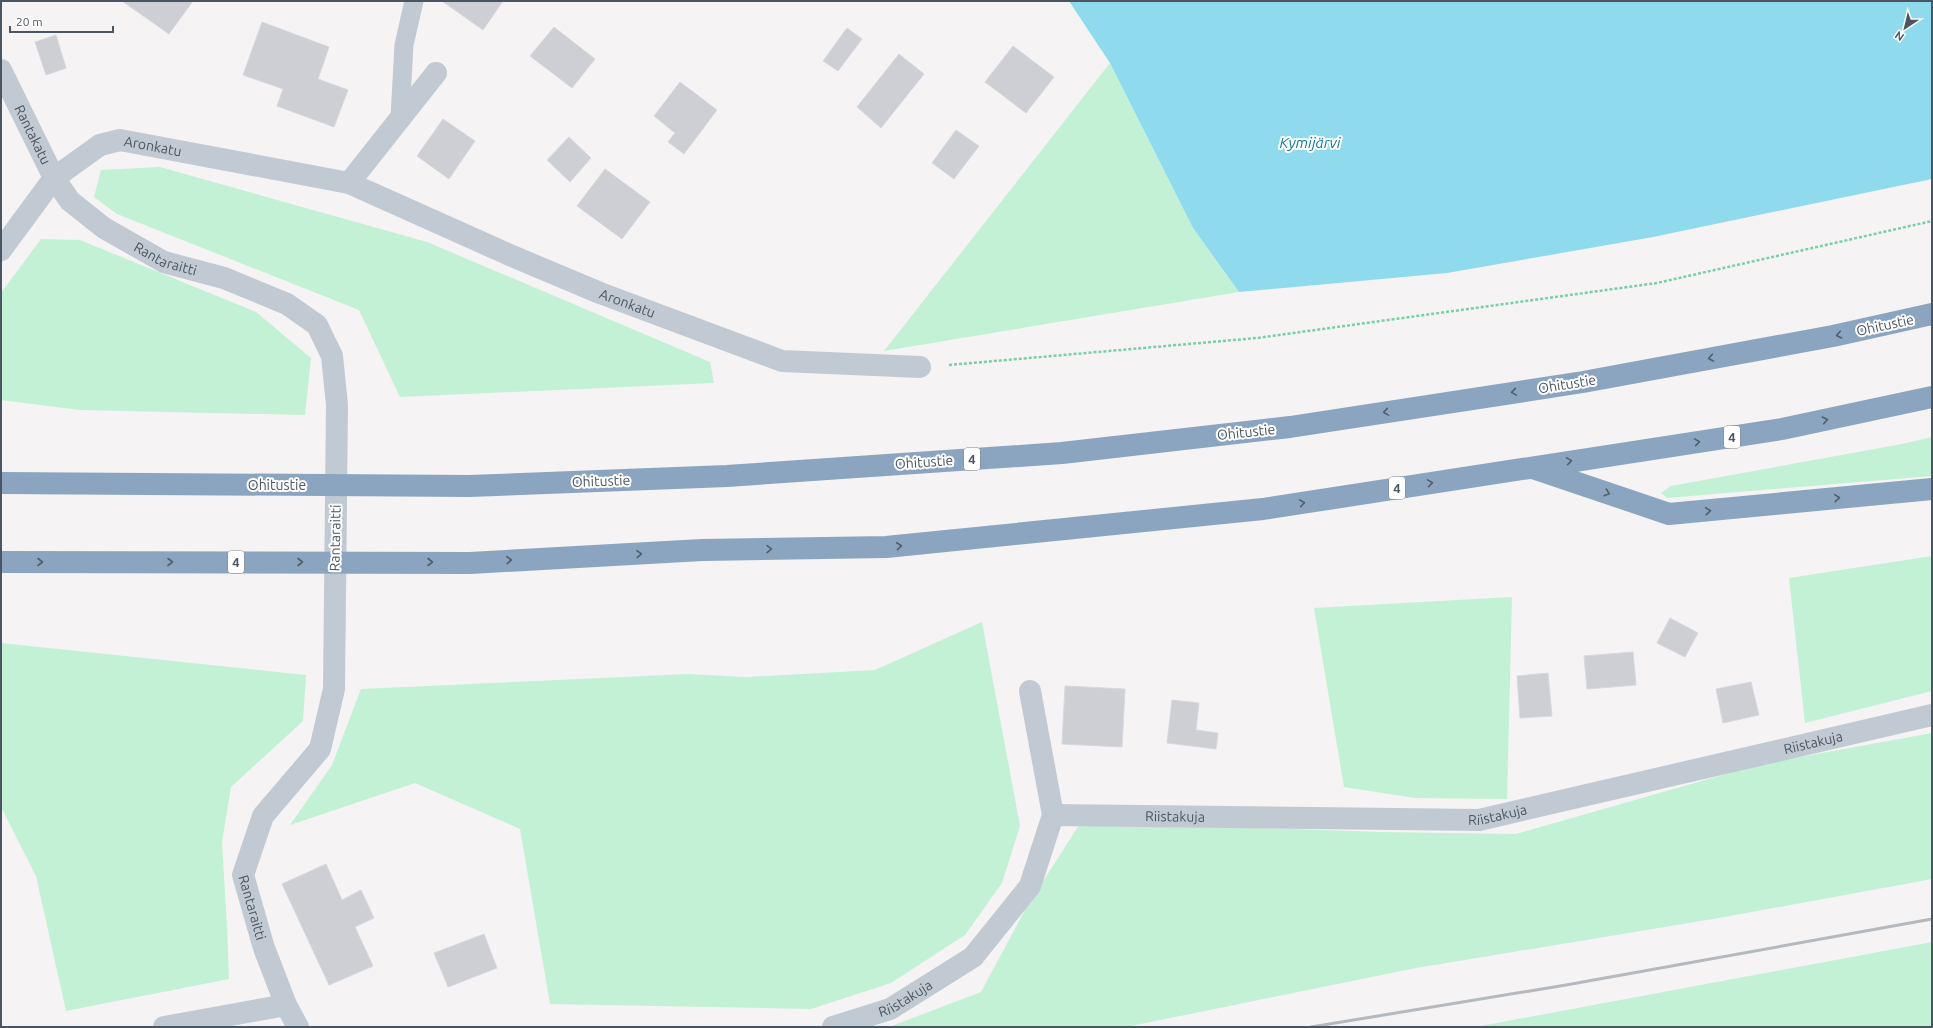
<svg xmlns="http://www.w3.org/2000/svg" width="1933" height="1028" font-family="Ubuntu,sans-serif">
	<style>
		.green { fill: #c3f1d5 }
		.water { fill: #90daee }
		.building { fill: #cdcfd5; stroke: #d7d9de }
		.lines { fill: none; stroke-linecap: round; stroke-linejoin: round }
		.path { stroke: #7ad0a6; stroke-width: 2.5; stroke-dasharray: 3 2; stroke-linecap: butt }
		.lane { stroke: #c1cad2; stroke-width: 19 }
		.street { stroke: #c1cad2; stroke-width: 22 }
		.highway { stroke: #8ba5c1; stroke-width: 22 }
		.rail { stroke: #b5b8bd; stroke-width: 3 }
		.oneway { stroke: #505e6b }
		.labels { text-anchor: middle; stroke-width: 4; stroke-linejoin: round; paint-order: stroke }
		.shield { fill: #fff; stroke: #808990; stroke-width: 1 }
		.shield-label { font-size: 13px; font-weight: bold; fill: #4a5661 }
		.street-label { font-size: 14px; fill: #4a5661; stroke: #fff }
		.water-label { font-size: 15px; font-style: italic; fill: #0c7c9b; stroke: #fff }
	</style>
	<rect width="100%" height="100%" fill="#f5f3f3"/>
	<path class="green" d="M1110,63L1193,228L1239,292L884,351Z
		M160,167L427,242L710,362L714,383L400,397L359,310L117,214L94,197L101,170Z
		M41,239L80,240L256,312L311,358L305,415L80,410L1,400V293Z
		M1932,437V476L1667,498L1661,493L1671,486L1902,444Z
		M1932,556V691L1805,723L1789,578Z
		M1512,597L1507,799L1415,798L1344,787L1314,608Z
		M982,622L1020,826L1002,883L965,935L891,983L811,1009L550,1004L520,829L415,783L290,825L332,765L361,689L688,674L746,677L875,670Z
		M1,643L306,675L303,721L231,787L222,842L227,927L229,979L66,1011L36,876L1,807Z
		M1932,733V879L1713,919L1416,968L1126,1027H889L981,992L1026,908L1081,822L1380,832L1516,834L1761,764Z
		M1932,942V1027H1475Z"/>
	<path class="water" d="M1069,1H1932V179L1653,237L1447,273L1239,292L1193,228L1110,63Z"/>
	<path class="building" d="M122,1H193L169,34Z
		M442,1H503L483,30Z
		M262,22L329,47L318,79L348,90L334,127L277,106L283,89L243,75Z
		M554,27L595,59L572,88L530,56Z
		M847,28L862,39L838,71L823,61Z
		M56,35L66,68L46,75L35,42Z
		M1013,46L1054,77L1026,113L985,82Z
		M899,54L924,74L881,128L857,107Z
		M680,82L717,110L684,154L668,142L675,133L654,116Z
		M443,119L475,141L449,179L417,156Z
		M956,130L979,146L954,179L932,163Z
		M569,137L591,158L570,182L547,160Z
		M605,169L650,202L622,239L577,206Z
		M1670,618L1698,633L1685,657L1657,643Z
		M1633,652L1636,685L1587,689L1584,656Z
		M1548,673L1552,716L1520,718L1517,676Z
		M1751,682L1759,715L1723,723L1716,689Z
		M1065,686L1125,689L1122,747L1062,744Z
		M1172,700L1199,703L1196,730L1218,733L1216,749L1167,743Z
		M326,864L342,900L361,890L374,918L355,927L373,966L329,985L282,884Z
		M484,934L497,968L448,987L434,953Z"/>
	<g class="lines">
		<path class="path" d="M949,365L1257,338L1657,283L1932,221"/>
		<path class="lane" d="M400,117L404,45L414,1"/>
		<g class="street">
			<path id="s1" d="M1,70L54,178L70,201L104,228L164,262L224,278L287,304L317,325L332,356L337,405L334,689L320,749L263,816L243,875L264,948L286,1005L298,1027"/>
			<path d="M349,183L436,73"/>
			<path id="s2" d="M1,250L54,178L100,145L120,140L349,183L512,256L600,293L782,361L920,367"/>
			<path id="s3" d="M1053,815L1479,820L1932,715"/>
			<path d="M164,1027L286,1005"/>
			<path id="s4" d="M833,1027L890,1009L973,957L1030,886L1053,815L1030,691"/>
		</g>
		<path class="highway" d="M1533,468L1669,514L1932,489
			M1,483L469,486L727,476L1062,453L1290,427L1583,382L1833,336L1932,314
			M1,562L470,563L702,550L886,547L1263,509L1782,429L1932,397"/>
		<path class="rail" d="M1311,1027L1566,985L1932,919"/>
	</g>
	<defs><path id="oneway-chevron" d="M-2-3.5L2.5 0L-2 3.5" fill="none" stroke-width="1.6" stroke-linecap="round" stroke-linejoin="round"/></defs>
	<g class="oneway">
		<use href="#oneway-chevron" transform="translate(1839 335) rotate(168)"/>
		<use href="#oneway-chevron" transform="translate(1711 358) rotate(170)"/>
		<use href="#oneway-chevron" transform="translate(1514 392) rotate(171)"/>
		<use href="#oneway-chevron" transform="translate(1386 412) rotate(171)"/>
		<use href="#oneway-chevron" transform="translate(1825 420) rotate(-12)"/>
		<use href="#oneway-chevron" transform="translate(1697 442) rotate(-9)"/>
		<use href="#oneway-chevron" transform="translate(1569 461) rotate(-9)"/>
		<use href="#oneway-chevron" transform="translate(1430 483) rotate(-9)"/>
		<use href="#oneway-chevron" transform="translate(1607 493) rotate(19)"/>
		<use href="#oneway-chevron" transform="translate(1837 498) rotate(-5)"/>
		<use href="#oneway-chevron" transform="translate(1302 503) rotate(-9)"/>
		<use href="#oneway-chevron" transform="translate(1708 511) rotate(-5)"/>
		<use href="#oneway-chevron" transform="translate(899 546) rotate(-6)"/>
		<use href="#oneway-chevron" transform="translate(769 549) rotate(-1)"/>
		<use href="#oneway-chevron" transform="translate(639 554) rotate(-3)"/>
		<use href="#oneway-chevron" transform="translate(509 560) rotate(-3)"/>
		<use href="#oneway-chevron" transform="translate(40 562)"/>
		<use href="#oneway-chevron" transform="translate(170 562)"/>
		<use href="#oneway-chevron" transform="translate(300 562)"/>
		<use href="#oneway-chevron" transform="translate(430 562)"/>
	</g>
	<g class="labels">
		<g class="shield">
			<rect x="1724" y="426" width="16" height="22" rx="3"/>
			<rect x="964" y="448" width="16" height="22" rx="3"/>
			<rect x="1389" y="477" width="16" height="22" rx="3"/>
			<rect x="228" y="551" width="16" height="22" rx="3"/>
		</g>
		<g class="shield-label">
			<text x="1732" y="442">4</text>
			<text x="972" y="464">4</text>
			<text x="1397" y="493">4</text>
			<text x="236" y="567">4</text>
		</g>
		<g class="street-label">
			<text dy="5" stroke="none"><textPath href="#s1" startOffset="72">Rantakatu</textPath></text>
			<text dy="5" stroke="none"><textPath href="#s2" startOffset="200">Aronkatu</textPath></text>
			<text dy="5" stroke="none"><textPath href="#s1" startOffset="261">Rantaraitti</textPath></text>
			<text dy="5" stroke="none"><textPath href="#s2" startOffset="703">Aronkatu</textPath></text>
			<text transform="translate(1885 325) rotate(-12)" y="5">Ohitustie</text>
			<text transform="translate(1567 384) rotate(-9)" y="5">Ohitustie</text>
			<text transform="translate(1246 432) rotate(-6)" y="5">Ohitustie</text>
			<text transform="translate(924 462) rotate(-4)" y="5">Ohitustie</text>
			<text transform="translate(601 481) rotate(-2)" y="5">Ohitustie</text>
			<text x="277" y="490">Ohitustie</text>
			<text transform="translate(335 538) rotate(-89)" y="5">Rantaraitti</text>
			<text dy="5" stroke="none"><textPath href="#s3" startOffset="769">Riistakuja</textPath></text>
			<text dy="5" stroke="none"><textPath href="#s3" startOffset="445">Riistakuja</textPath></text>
			<text dy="5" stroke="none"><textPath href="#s3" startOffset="122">Riistakuja</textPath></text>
			<text dy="5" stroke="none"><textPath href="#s1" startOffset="1041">Rantaraitti</textPath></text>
			<text dy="5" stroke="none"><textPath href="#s4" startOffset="78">Riistakuja</textPath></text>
		</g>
		<g class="water-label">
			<text x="1310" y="148">Kymijärvi</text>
		</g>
	</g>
	<rect width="1933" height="1028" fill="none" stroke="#4a5661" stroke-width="4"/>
	<g transform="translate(1905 28) rotate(215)" stroke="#ffffff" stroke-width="3" paint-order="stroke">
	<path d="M0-3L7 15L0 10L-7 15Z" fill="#4a5661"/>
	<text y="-6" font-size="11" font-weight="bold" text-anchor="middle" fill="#4a5661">N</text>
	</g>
	<path d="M10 26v6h103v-6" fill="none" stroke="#4a5661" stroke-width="2"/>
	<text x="16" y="26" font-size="12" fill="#4a5661" stroke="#ffffff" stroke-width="3" paint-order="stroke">20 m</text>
</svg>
